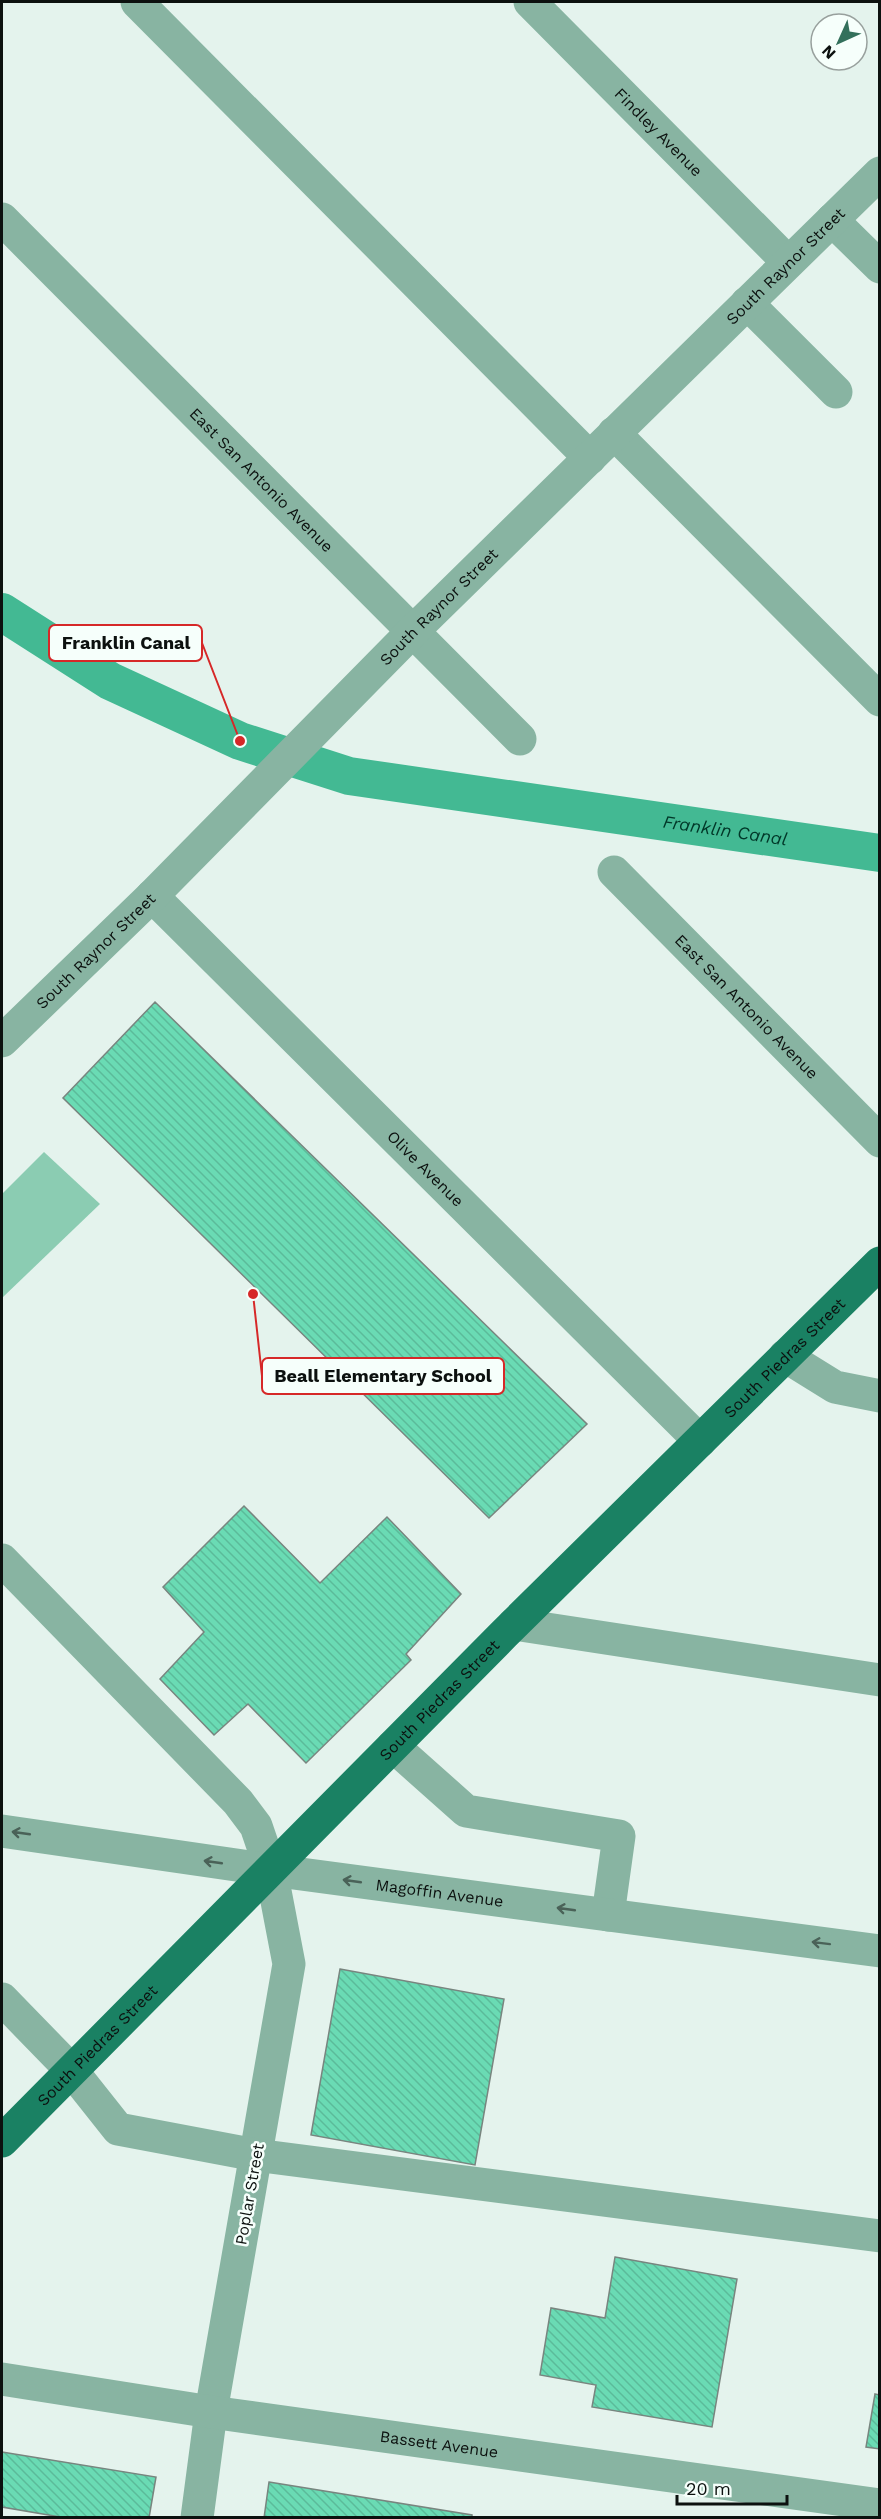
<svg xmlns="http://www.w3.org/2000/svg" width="881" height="2519" font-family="'Work Sans',sans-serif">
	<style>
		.garden { fill: #8bccb2 }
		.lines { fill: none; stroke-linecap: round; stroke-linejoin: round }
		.canal { stroke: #43b993; stroke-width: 38 }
		.building { fill: url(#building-back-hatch); stroke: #78857f; stroke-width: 1.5 }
		.minor { stroke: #88b4a2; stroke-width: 33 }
		.major { stroke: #1a8163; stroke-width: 33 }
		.oneway { stroke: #4a6258 }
		.labels { text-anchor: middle; stroke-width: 5; stroke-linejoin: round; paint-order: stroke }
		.street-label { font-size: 16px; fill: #0c110f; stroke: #f6fffb }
		.water-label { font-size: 18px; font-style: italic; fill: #013728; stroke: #f6fffb }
		.leader { fill: none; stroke: #d62828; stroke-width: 2 }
		.callout-dot { fill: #d62828; stroke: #f6fffb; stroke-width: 2 }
		.callout { fill: #f6fffb; stroke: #d62828; stroke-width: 2 }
		.callout-label { font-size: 18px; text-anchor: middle; font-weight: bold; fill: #0c110f }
	</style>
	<defs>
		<pattern id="building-back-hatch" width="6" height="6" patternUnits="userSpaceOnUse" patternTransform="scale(1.5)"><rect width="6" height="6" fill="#6adbb4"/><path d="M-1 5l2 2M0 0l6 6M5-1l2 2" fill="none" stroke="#5bbb9a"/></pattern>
	</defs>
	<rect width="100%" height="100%" fill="#e4f3ed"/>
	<path class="garden" d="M44,1152L100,1204L2,1298V1194Z"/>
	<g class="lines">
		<path class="canal" id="s1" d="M2,612L110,681L240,741L349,776L880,853"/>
	</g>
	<path class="building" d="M155,1002L587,1424L489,1518L63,1098Z
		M244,1506L320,1583L387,1517L461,1594L406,1654L411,1660L306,1763L248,1704L214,1735L160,1679L204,1632L163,1587Z
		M340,1969L504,1999L475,2165L311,2135Z
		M615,2257L737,2279L712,2427L592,2407L596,2385L540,2375L551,2308L605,2318Z
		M875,2394L880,2395V2449L866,2447Z
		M2,2452L156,2477L149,2518H66L2,2507Z
		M269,2482L472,2515V2518H264Z"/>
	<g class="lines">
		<g class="minor">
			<path d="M137,2L590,458"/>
			<path id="s2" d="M530,2L788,262"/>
			<path id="s3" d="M2,219L520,739"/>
			<path d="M832,220L880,267"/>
			<path d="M747,303L836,392"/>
			<path d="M614,433L880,700"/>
			<path id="s4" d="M614,872L880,1141"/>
			<path id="s5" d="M152,896L700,1441"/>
			<path id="s6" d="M2,1041L152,896L412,632L880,173"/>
			<path d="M785,1356L835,1387L880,1396"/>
			<path d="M2,1560L238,1802L256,1826L271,1870L289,1964L211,2412L197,2518"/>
			<path d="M514,1624L880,1680"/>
			<path d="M393,1746L466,1811L619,1836L608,1915"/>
			<path id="s7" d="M2,1831L271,1870L880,1951"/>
			<path d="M2,1999L72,2071L118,2129L256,2155L880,2236"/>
			<path id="s8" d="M2,2379L211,2412L880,2505"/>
		</g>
		<path class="major" id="s9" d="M2,2141L504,1634L880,1263"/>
	</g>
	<defs><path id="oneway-shaft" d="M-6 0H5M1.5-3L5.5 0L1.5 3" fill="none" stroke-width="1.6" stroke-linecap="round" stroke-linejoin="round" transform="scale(1.5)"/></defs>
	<g class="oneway">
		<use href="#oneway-shaft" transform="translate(21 1833) rotate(-172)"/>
		<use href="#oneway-shaft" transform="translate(213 1862) rotate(-172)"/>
		<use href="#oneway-shaft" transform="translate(352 1881) rotate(-172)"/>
		<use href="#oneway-shaft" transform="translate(566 1909) rotate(-172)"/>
		<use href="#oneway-shaft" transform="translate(821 1943) rotate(-173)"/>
	</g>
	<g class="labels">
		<g class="street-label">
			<text dy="6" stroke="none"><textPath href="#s2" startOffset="183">Findley Avenue</textPath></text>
			<text dy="6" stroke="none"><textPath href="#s6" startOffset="1102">South Raynor Street</textPath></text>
			<text dy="6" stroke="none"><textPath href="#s3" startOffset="368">East San Antonio Avenue</textPath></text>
			<text dy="6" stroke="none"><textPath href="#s6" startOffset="616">South Raynor Street</textPath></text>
			<text dy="6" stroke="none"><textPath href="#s6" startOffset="130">South Raynor Street</textPath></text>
			<text dy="6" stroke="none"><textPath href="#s4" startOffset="189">East San Antonio Avenue</textPath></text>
			<text dy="6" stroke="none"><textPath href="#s5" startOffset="386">Olive Avenue</textPath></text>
			<text dy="6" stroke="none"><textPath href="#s9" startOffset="1107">South Piedras Street</textPath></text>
			<text dy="6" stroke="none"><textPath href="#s9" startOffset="621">South Piedras Street</textPath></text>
			<text dy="6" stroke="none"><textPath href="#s7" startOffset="442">Magoffin Avenue</textPath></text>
			<text dy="6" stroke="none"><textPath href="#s9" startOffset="135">South Piedras Street</textPath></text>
			<text transform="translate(249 2194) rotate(-80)" y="6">Poplar Street</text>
			<text dy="6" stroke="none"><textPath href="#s8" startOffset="442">Bassett Avenue</textPath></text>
		</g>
		<g class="water-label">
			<text dy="6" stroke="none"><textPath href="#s1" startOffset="766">Franklin Canal</textPath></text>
		</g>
	</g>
	<path class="leader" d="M240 741L202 643M253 1294L262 1376"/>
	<g class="callout-dot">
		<circle cx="240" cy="741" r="6"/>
		<circle cx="253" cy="1294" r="6"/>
	</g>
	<g class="callout">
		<rect x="49" y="625" width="153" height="36" rx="6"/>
		<rect x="262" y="1358" width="242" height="36" rx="6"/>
	</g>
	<g class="callout-label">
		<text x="126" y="649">Franklin Canal</text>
		<text x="383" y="1382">Beall Elementary School</text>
	</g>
	<rect width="881" height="2519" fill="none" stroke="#0c110f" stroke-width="6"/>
	<g transform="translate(839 42) rotate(225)"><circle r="28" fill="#f6fffb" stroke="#98a09d" stroke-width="1.5"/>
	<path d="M0-4.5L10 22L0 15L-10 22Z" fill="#33705b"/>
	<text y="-9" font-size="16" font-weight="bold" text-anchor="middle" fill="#0c110f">N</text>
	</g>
	<path d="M677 2495v9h110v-9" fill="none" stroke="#0c110f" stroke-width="3"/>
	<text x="686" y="2495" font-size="18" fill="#0c110f" stroke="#f6fffb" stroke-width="4.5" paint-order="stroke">20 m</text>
</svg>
